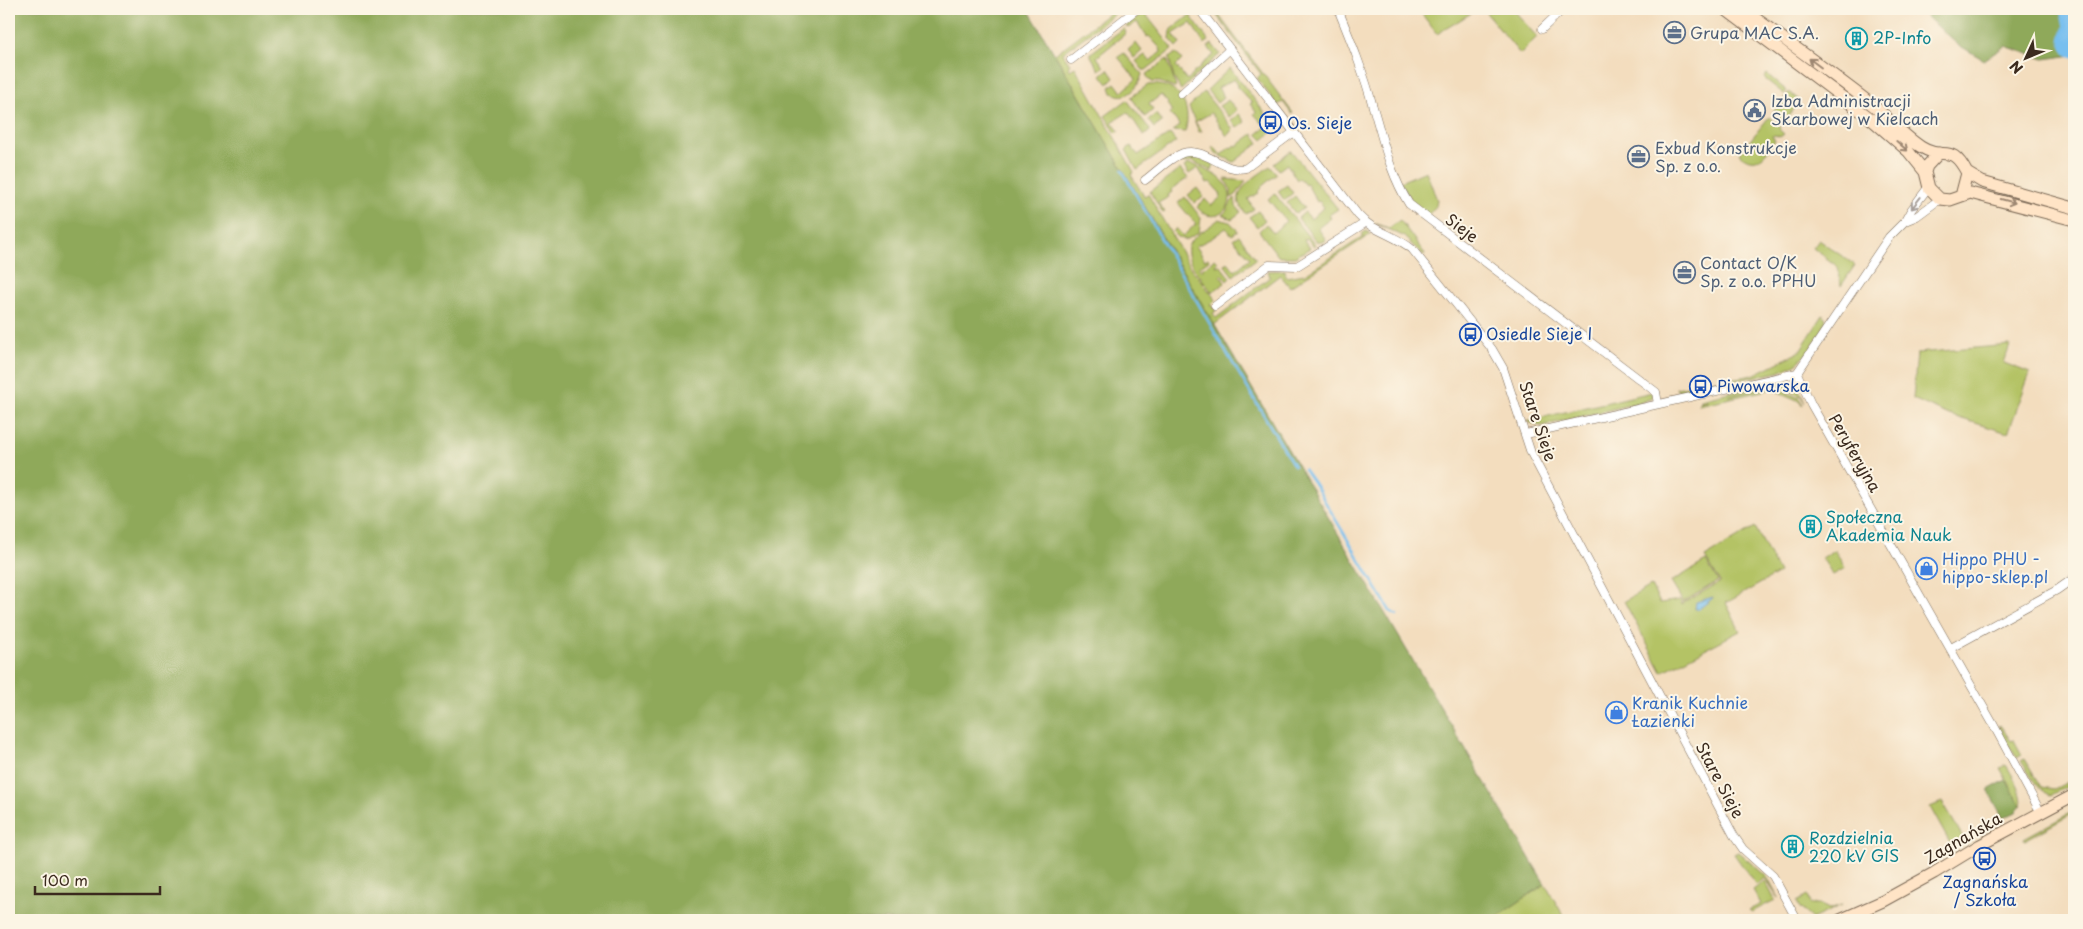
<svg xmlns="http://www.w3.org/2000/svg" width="2083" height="929" font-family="'Playpen Sans',sans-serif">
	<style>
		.green { fill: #b4c365; stroke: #787642 }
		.forest { fill: #8fa95a; stroke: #656a3c }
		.water { fill: #78bfef; stroke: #5a7486 }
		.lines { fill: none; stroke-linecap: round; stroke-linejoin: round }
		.stream { stroke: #78bfef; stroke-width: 2.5 }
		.river { stroke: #78bfef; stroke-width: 15 }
		.street-casing { stroke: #7b6956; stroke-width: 9 }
		.secondary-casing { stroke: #7b6956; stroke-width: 13 }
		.street { stroke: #fff; stroke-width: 8 }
		.secondary { stroke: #ffe4c6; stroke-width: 11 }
		.oneway { stroke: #9d8772 }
		.oneway2 { stroke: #a79f9a }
		.labels { text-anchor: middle; stroke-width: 4; stroke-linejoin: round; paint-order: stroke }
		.service-label { font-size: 16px; fill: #4e5e75; stroke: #fcf5e5; text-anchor: start }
		.culture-label { font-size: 16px; fill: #0d838f; stroke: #fcf5e5; text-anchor: start }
		.transit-label { font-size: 16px; fill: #164399; stroke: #fcf5e5; text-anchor: start }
		.street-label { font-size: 16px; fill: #3b2a1e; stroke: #fcf5e5 }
		.shop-label { font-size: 16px; fill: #366cbe; stroke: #fcf5e5; text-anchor: start }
	</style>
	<rect width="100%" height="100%" fill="#fcf5e5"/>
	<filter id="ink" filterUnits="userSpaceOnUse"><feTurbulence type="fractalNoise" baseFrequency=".02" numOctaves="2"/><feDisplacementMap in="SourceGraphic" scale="10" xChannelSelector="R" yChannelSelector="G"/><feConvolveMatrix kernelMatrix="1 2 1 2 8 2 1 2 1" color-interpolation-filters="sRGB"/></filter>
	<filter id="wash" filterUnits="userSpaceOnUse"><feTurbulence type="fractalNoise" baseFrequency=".0096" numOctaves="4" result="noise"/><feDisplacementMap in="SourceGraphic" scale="20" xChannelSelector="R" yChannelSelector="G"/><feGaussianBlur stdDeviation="1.12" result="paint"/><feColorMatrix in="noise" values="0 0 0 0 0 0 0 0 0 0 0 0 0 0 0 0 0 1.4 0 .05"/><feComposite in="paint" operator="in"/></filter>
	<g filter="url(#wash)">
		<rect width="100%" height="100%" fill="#f3ddbe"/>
		<path class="green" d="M1115,9H1121L1063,53L1070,65L1068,67L1070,70L1075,67L1134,172L1131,175L1144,196L1148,194L1190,267L1216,300L1211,305L1216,311L1213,313L1216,318L1270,277L1268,271L1285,270L1286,277L1305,274L1363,237L1362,234L1366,231L1371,234L1290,287L1280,275L1214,325L1055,54Z
			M1212,9H1214L1293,113L1292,114L1283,102L1277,105L1257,78L1261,74Z
			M1418,9H1478L1437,34Z
			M1483,9H1513L1537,37L1520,54Z
			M1144,12L1173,49L1146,70H1143L1136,61L1145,55L1150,61L1161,52L1160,48L1149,36L1147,37L1137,22L1128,28L1126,26Z
			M1190,15L1209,41L1204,44L1191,23L1173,34L1180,44L1177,47L1170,39L1171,30Z
			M1124,28L1126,33L1097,57L1104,67L1099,70L1091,56V53Z
			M1136,43L1142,51L1134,58L1128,50Z
			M1212,44L1220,54L1181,90L1174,78L1169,58L1176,53L1182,60L1176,66L1187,80L1194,74L1193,73L1201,67L1200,66L1214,55L1208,47Z
			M1124,53L1142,74C1138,89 1127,101 1112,93L1110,87L1115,83L1122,92L1136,79L1118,57Z
			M1167,59L1176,87L1174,88L1160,82H1152L1146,75Z
			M1230,68L1271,121L1269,123L1272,127L1275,126L1277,128L1263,140L1257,134L1266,127L1254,114L1256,112L1250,104L1252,103L1236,86L1238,85L1234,79L1218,88L1224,97L1217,103L1207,90Z
			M1108,69L1114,78L1108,84L1101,75Z
			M1767,74L1787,91L1784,94L1764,78Z
			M1148,85C1178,81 1193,106 1185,132L1173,131L1180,126L1170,113L1172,111L1167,104L1168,103L1161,95L1149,104L1153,110L1145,117L1131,97Z
			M1204,92L1233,129L1227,136L1211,113L1195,122L1202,131L1199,132L1189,107Z
			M1789,92L1800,101L1783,123L1772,114Z
			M1127,100L1149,128L1150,131L1144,136L1128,112L1112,122L1119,131L1116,133L1105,116Z
			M1228,100L1237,110L1229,117L1219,106Z
			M1156,114L1162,122L1154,128L1148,120Z
			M1239,114L1245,122L1237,128L1231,120Z
			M1769,117L1780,127L1779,129L1784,134L1780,137L1775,135L1772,136L1775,140C1765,155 1757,169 1739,154Z
			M1170,134L1176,142L1137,170L1126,150L1131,146L1138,155Z
			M1253,134L1259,143L1234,162L1217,154L1212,148L1214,147L1221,155L1230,147L1231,148L1235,145L1237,146Z
			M1290,151L1292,152L1338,209L1329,215L1331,218L1318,228L1326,240L1324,242L1316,241L1298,218L1305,212L1311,219L1324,207L1319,201L1317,202L1307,184L1305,185L1299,178L1297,180L1287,164L1279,170L1274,164Z
			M1187,156L1199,158L1214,164L1212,171L1192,161L1183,163L1181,159Z
			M1188,164C1196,164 1203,169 1210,172C1252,192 1218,234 1197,207L1205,199L1211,206L1221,197L1220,193L1210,182L1207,183L1198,168L1189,174L1184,167Z
			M1270,166L1277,174L1261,187L1262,188L1258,192L1259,193L1248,199L1254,209L1246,214L1239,204C1235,187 1259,175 1270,166Z
			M1180,169L1188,178L1171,190L1172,192L1168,195L1169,197L1158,203L1165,212L1163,213L1150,192Z
			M1426,171L1437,200L1436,206L1428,215L1412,202L1400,182Z
			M1225,179L1246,181L1236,195L1231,198V190Z
			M1287,185L1293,193L1284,200L1278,191Z
			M1197,188L1203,196L1195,203L1188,195Z
			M1275,194L1315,245L1313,246L1307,238L1304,240L1310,248L1295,257H1279L1259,231L1266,224L1273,233L1286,221L1268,199Z
			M1295,196L1304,208L1296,214L1287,203Z
			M1185,197L1201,218L1199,232L1186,240L1178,237L1173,232L1176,228L1183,236L1196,224L1178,203Z
			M1235,198L1236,206L1241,212L1232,219L1222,215C1229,211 1229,202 1235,198Z
			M1258,211L1265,220L1257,227L1249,217Z
			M1219,219L1230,222L1238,231L1232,235L1226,228L1212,238L1196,246L1205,260L1208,258L1209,260L1199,267L1201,270L1215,259L1218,262L1216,266L1220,265L1230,278L1227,281L1222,274L1221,276L1225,283L1212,292C1203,280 1179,257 1191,241C1198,233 1211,226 1219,219Z
			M1400,220L1425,254L1423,255L1403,236L1376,224L1389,228Z
			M1239,235L1256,259L1233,276L1224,264L1228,262L1235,271L1250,258L1233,239Z
			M1819,240L1855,265L1841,286L1838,267L1813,248Z
			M1823,315L1826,320C1824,331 1806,357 1797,363C1791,367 1785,369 1779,372L1691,389L1680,391L1677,390L1676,388L1753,375L1799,352Z
			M2010,345L2004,363L2030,373L2008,433L1949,415L1913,399L1917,353Z
			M1778,382C1792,383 1801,390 1805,403L1801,396L1775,384L1763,387V385Z
			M1756,386L1760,388L1728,396L1774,386L1799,398L1803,405L1797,400L1772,389L1699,405L1700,402L1708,400L1699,401L1700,399Z
			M1652,392V398L1642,402L1542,426L1536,425L1526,421Z
			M1755,527L1779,573L1726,603L1740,631L1662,672L1624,601L1651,586L1660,603L1680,600L1682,604L1720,582L1705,557Z
			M1835,550L1845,568L1833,575L1822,558Z
			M1706,561L1718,581L1683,602L1671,582Z
			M2000,725L2011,741L2014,740L2022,755L2017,758L2004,739L1999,726Z
			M2024,759L2041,787L2054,789L2074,779V783L2051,795C2037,791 2029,773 2021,761Z
			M2006,765C2012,775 2025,795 2021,806L2000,768Z
			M1942,802L1964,839L1951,845L1930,807Z
			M2074,811V813L2025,840L2024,838Z
			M1738,852L1767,877L1778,898L1765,878L1756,885L1734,854Z
			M1765,881L1775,900L1752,912L1749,910L1761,904L1753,890Z
			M1545,884L1566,920H1492Z
			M1807,896L1810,904H1819L1829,909L1842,905L1812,919L1800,908L1797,902Z"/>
		<path class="forest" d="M9,9H1028L1545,884L1492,920H9Z
			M1918,9H2074V55L2044,59L2005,46L1984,60L1957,44Z
			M2006,780L2021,806L2016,812L2003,818L1988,790Z"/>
		<path class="water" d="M1713,597V598L1699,609H1695L1696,602Z"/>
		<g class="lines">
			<path class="stream" d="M1122,170L1219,340L1294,466
				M1304,469L1314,483L1390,611L1397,615"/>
			<path class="river" d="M2067,9L2071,26L2067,41L2070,48L2074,50"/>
		</g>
	</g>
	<g filter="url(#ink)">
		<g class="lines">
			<defs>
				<path id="street" d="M1199,9L1358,215C1372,231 1395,235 1412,249L1492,349L1503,368L1531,453L1734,836L1743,849L1773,876L1797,920
					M1338,9C1351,41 1364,73 1373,107C1383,140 1390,174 1409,204L1656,392L1658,404
					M1542,29L1563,9
					M1071,60L1137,9
					M1181,94L1230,49
					M1145,180C1156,172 1169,158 1183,153C1205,146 1224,174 1246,168L1294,132
					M1905,221L1911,210L1927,189V185
					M1215,306L1269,265L1297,266L1365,223
					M1797,373L1811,404L1993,724L2041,813
					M1797,373L1889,237L1905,221L1917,216L1940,199
					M1526,434L1797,373
					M1951,648L2057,590L2074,578"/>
				<path id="secondary" d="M1725,9L1870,118L1908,151L1925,172
					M1743,9C1787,42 1832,73 1875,107C1890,120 1904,136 1921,147C1945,162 1950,141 1967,173L1961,196
					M1939,153L1927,166L1925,172L1929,188L1940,199L1950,200L1970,193L2074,220
					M1967,173L1982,182L2074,208
					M1840,920L1883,901L1934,873L1980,845L2074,795"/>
			</defs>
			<use href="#street" class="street-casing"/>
			<use href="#secondary" class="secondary-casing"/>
			<use href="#street" class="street"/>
			<use href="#secondary" class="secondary"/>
		</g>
		<defs><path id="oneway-shaft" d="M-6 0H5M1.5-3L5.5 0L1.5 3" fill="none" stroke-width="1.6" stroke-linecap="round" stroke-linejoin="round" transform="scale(1.25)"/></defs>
		<g class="oneway">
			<use href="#oneway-shaft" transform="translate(1815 63) rotate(-143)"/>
			<use href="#oneway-shaft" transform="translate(1902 146) rotate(41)"/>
			<use href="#oneway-shaft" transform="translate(2008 201) rotate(15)"/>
		</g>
		<use class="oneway2" href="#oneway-shaft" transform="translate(1916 203) rotate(128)"/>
	</g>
	<defs>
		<symbol id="office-ring" viewBox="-11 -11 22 22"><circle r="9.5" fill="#fcf5e5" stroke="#5c6f8a" stroke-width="1.5"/><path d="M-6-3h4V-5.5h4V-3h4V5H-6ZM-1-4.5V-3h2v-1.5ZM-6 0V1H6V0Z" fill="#5c6f8a"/></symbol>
		<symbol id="building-ring" viewBox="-11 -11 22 22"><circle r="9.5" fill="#fcf5e5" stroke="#0f9aa8" stroke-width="1.5"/><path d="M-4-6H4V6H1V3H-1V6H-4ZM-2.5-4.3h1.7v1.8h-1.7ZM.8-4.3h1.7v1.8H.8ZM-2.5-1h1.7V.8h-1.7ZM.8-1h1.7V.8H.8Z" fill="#0f9aa8"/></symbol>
		<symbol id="civic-ring" viewBox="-11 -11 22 22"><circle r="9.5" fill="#fcf5e5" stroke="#5c6f8a" stroke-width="1.5"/><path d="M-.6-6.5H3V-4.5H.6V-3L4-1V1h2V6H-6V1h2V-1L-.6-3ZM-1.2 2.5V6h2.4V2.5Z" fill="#5c6f8a"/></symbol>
		<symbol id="bus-ring" viewBox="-11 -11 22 22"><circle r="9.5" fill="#fcf5e5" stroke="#1a4fb4" stroke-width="1.5"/><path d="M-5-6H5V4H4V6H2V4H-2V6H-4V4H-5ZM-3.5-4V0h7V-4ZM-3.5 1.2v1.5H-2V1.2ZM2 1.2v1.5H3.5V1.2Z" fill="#1a4fb4"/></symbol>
		<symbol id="shop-ring" viewBox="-11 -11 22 22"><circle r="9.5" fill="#fcf5e5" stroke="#3f7fe0" stroke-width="1.5"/><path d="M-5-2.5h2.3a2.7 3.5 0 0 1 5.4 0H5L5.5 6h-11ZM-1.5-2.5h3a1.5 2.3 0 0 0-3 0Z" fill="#3f7fe0"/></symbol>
	</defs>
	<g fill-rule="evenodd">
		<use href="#office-ring" x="1662" y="20" width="25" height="25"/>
		<use href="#building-ring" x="1844" y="26" width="25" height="25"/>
		<use href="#civic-ring" x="1742" y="98" width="25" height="25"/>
		<use href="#bus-ring" x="1258" y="110" width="25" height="25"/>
		<use href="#office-ring" x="1626" y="144" width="25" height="25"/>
		<use href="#office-ring" x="1672" y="260" width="25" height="25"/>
		<use href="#bus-ring" x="1458" y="322" width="25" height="25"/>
		<use href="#bus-ring" x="1688" y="374" width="25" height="25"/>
		<use href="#building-ring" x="1798" y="514" width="25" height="25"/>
		<use href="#shop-ring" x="1914" y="556" width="25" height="25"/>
		<use href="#shop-ring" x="1604" y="700" width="25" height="25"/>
		<use href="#building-ring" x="1780" y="834" width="25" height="25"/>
		<use href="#bus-ring" x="1972" y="846" width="25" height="25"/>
	</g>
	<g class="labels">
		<g class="service-label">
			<text x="1690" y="39">Grupa MAC S.A.</text>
			<text x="1771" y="107">Izba Administracji<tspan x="1771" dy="18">Skarbowej w Kielcach</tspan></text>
			<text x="1655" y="154">Exbud Konstrukcje<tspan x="1655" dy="18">Sp. z o.o.</tspan></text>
			<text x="1700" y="269">Contact O/K<tspan x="1700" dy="18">Sp. z o.o. PPHU</tspan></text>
		</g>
		<g class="culture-label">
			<text x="1873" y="44">2P-Info</text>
			<text x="1826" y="523">Społeczna<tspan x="1826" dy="18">Akademia Nauk</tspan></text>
			<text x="1809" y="844">Rozdzielnia<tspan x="1809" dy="18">220 kV GIS</tspan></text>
		</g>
		<g class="transit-label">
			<text x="1287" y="129">Os. Sieje</text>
			<text x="1486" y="340">Osiedle Sieje I</text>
			<text x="1717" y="392">Piwowarska</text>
			<text x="1985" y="888" text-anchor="middle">Zagnańska<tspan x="1985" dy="18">/ Szkoła</tspan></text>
		</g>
		<g class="street-label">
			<text transform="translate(1462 228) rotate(37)" y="6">Sieje</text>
			<text transform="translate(1538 421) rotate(71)" y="6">Stare Sieje</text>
			<text transform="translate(1855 453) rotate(60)" y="6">Peryferyjna</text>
			<text transform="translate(1720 780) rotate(62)" y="6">Stare Sieje</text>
			<text transform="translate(1963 838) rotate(-30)" y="6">Zagnańska</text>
		</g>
		<g class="shop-label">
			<text x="1942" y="565">Hippo PHU -<tspan x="1942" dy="18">hippo-sklep.pl</tspan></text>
			<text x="1632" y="709">Kranik Kuchnie<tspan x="1632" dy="18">Łazienki</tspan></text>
		</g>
	</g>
	<rect width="2083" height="929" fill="none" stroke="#fcf5e5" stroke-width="30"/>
	<g transform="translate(2026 58) rotate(226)" stroke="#fcf5e5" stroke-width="4" paint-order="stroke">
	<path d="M0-4L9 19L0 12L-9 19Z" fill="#3b2a1e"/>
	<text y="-8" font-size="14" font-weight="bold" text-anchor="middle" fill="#3b2a1e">N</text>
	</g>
	<path d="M35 886v8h125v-8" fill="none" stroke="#3b2a1e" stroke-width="2.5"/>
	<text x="42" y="886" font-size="15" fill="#3b2a1e" stroke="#fcf5e5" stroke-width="4" paint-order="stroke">100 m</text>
</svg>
